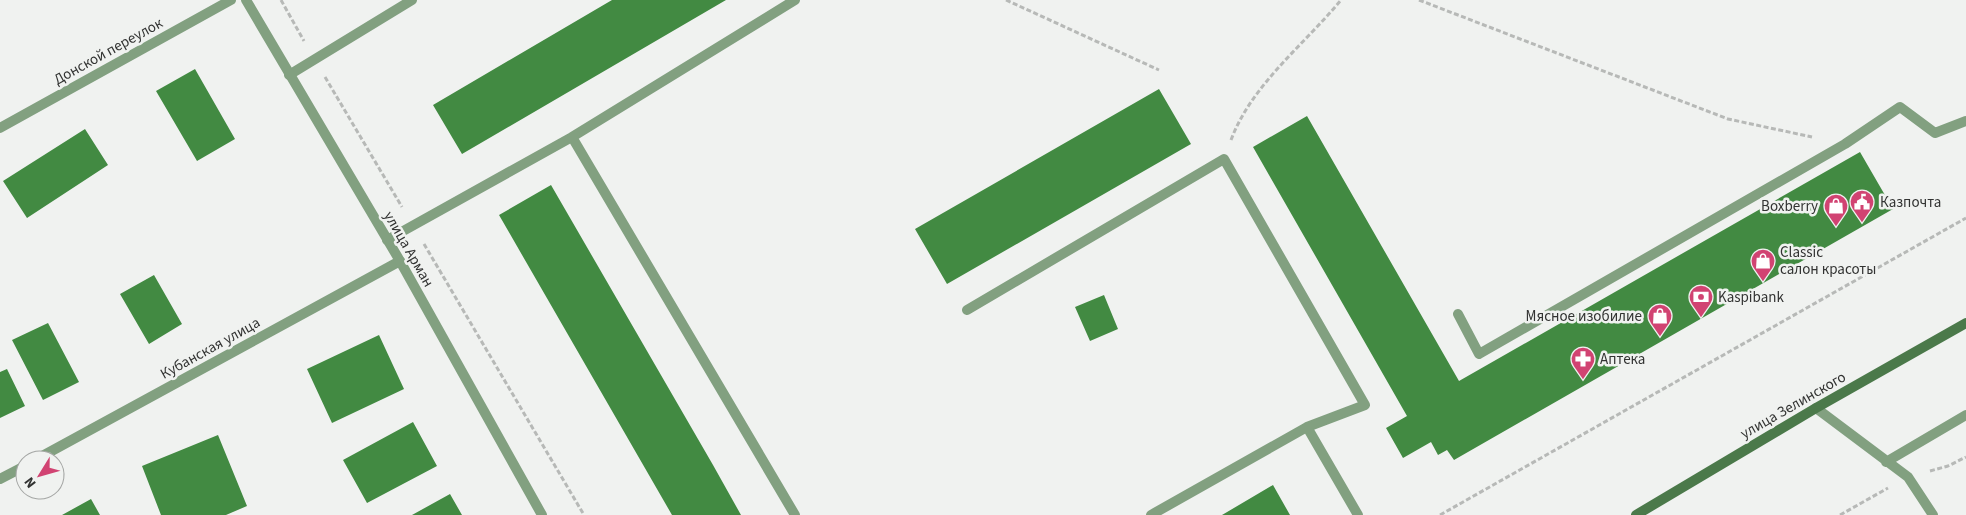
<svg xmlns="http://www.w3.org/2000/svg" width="1966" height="515" font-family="'Source Sans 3',sans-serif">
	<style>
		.building { fill: #428a42 }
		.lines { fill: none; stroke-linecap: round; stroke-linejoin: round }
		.path { stroke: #b7b9b7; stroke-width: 3; stroke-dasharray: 5 2.5; stroke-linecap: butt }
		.service { stroke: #82a080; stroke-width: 10 }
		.minor { stroke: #82a080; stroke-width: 10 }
		.tertiary { stroke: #82a080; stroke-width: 10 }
		.secondary { stroke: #4b794a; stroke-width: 10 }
		.labels { text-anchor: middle; stroke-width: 5; stroke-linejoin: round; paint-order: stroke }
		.street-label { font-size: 15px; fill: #323332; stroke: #f0f2f0 }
		.poi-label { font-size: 15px; fill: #323332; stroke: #f0f2f0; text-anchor: start }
	</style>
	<rect width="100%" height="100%" fill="#f0f2f0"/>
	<path class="building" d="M612,0H726L462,154L433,105Z
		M195,69L235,139L197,161L156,91Z
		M1159,89L1191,144L947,284L915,229Z
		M1307,116L1459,381L1860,152L1893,209L1454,460L1447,450L1438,455L1431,442L1403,458L1386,428L1407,416L1253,147Z
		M85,129L108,165L27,218L3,181Z
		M551,185L713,465L741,515H672L499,215Z
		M154,275L182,324L149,344L120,294Z
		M1104,295L1118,329L1090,341L1075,307Z
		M48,323L79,382L43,400L12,340Z
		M379,335L404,389L332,423L307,369Z
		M7,369L25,406L0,418V372Z
		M413,422L437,466L367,503L343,460Z
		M218,435L247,506L226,515H161L142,466Z
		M1273,485L1290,515H1222Z
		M450,494L462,515H412Z
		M91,499L100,515H62Z"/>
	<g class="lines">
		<path class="path" d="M281,0L304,41
			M1006,0L1159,70
			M1419,0L1728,119L1812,137
			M325,77L402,207
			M1231,140C1252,84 1304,45 1341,0
			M424,244L584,515
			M1930,471L1948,466L1966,457
			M1440,515L1966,218
			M1840,515L1888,488"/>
		<path class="service" d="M289,75L412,0
			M572,137L795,0
			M387,240L572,137L795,515
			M967,310L1224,159L1365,405L1307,427
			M1458,314L1479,354L1845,144L1900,107L1935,133L1966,121
			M1816,408L1908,477L1933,515
			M1886,462L1966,415
			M1151,515L1307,427L1358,515"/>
		<path class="minor" d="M0,128L231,0
			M35,460L400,261
			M0,479L25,466"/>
		<path class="tertiary" d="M246,0L400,261L542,515"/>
		<path class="secondary" d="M1636,515L1816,408L1966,323"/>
	</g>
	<defs>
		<symbol id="civic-pin" viewBox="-11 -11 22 30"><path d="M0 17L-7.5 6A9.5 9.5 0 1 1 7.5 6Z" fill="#d14372" stroke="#f0f2f0"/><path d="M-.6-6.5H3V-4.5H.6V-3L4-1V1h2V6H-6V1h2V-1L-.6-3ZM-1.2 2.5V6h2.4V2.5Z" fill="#fff"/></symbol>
		<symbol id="shop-pin" viewBox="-11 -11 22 30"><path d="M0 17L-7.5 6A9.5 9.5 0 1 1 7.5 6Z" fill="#d14372" stroke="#f0f2f0"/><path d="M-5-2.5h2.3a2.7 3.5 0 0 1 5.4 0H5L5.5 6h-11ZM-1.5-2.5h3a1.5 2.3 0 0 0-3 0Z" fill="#fff"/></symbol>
		<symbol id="bank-pin" viewBox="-11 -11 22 30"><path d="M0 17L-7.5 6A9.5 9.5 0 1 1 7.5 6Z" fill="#d14372" stroke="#f0f2f0"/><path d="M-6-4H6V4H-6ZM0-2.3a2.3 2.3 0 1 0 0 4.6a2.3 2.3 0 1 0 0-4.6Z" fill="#fff"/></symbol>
		<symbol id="pharmacy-pin" viewBox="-11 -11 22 30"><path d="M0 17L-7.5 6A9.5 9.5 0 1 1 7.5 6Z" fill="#d14372" stroke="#f0f2f0"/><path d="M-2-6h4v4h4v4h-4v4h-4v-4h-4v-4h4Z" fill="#fff"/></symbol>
	</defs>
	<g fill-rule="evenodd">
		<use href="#civic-pin" x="1848" y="188" width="28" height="38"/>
		<use href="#shop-pin" x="1822" y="192" width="28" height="38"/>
		<use href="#shop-pin" x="1749" y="247" width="28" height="38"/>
		<use href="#bank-pin" x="1687" y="283" width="28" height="38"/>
		<use href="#shop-pin" x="1646" y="302" width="28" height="38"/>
		<use href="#pharmacy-pin" x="1569" y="345" width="28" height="38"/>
	</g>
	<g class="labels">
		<g class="street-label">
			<text transform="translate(108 51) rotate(-29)" y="5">Донской переулок</text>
			<text transform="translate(409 249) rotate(60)" y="5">улица Арман</text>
			<text transform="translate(210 348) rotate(-29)" y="5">Кубанская улица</text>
			<text transform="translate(1793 405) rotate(-30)" y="5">улица Зелинского</text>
		</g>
		<g class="poi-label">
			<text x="1880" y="207">Казпочта</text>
			<text x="1818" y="211" text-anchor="end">Boxberry</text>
			<text x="1780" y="257">Classic<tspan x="1780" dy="17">салон красоты</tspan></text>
			<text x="1718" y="302">Kaspibank</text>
			<text x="1642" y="321" text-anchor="end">Мясное изобилие</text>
			<text x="1600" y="364">Аптека</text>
		</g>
	</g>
	<g transform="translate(40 475) rotate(233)"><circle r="24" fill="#f0f2f0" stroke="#a4a6a4"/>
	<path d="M0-4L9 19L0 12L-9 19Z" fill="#d14372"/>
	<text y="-8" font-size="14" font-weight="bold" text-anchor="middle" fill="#323332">N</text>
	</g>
</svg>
